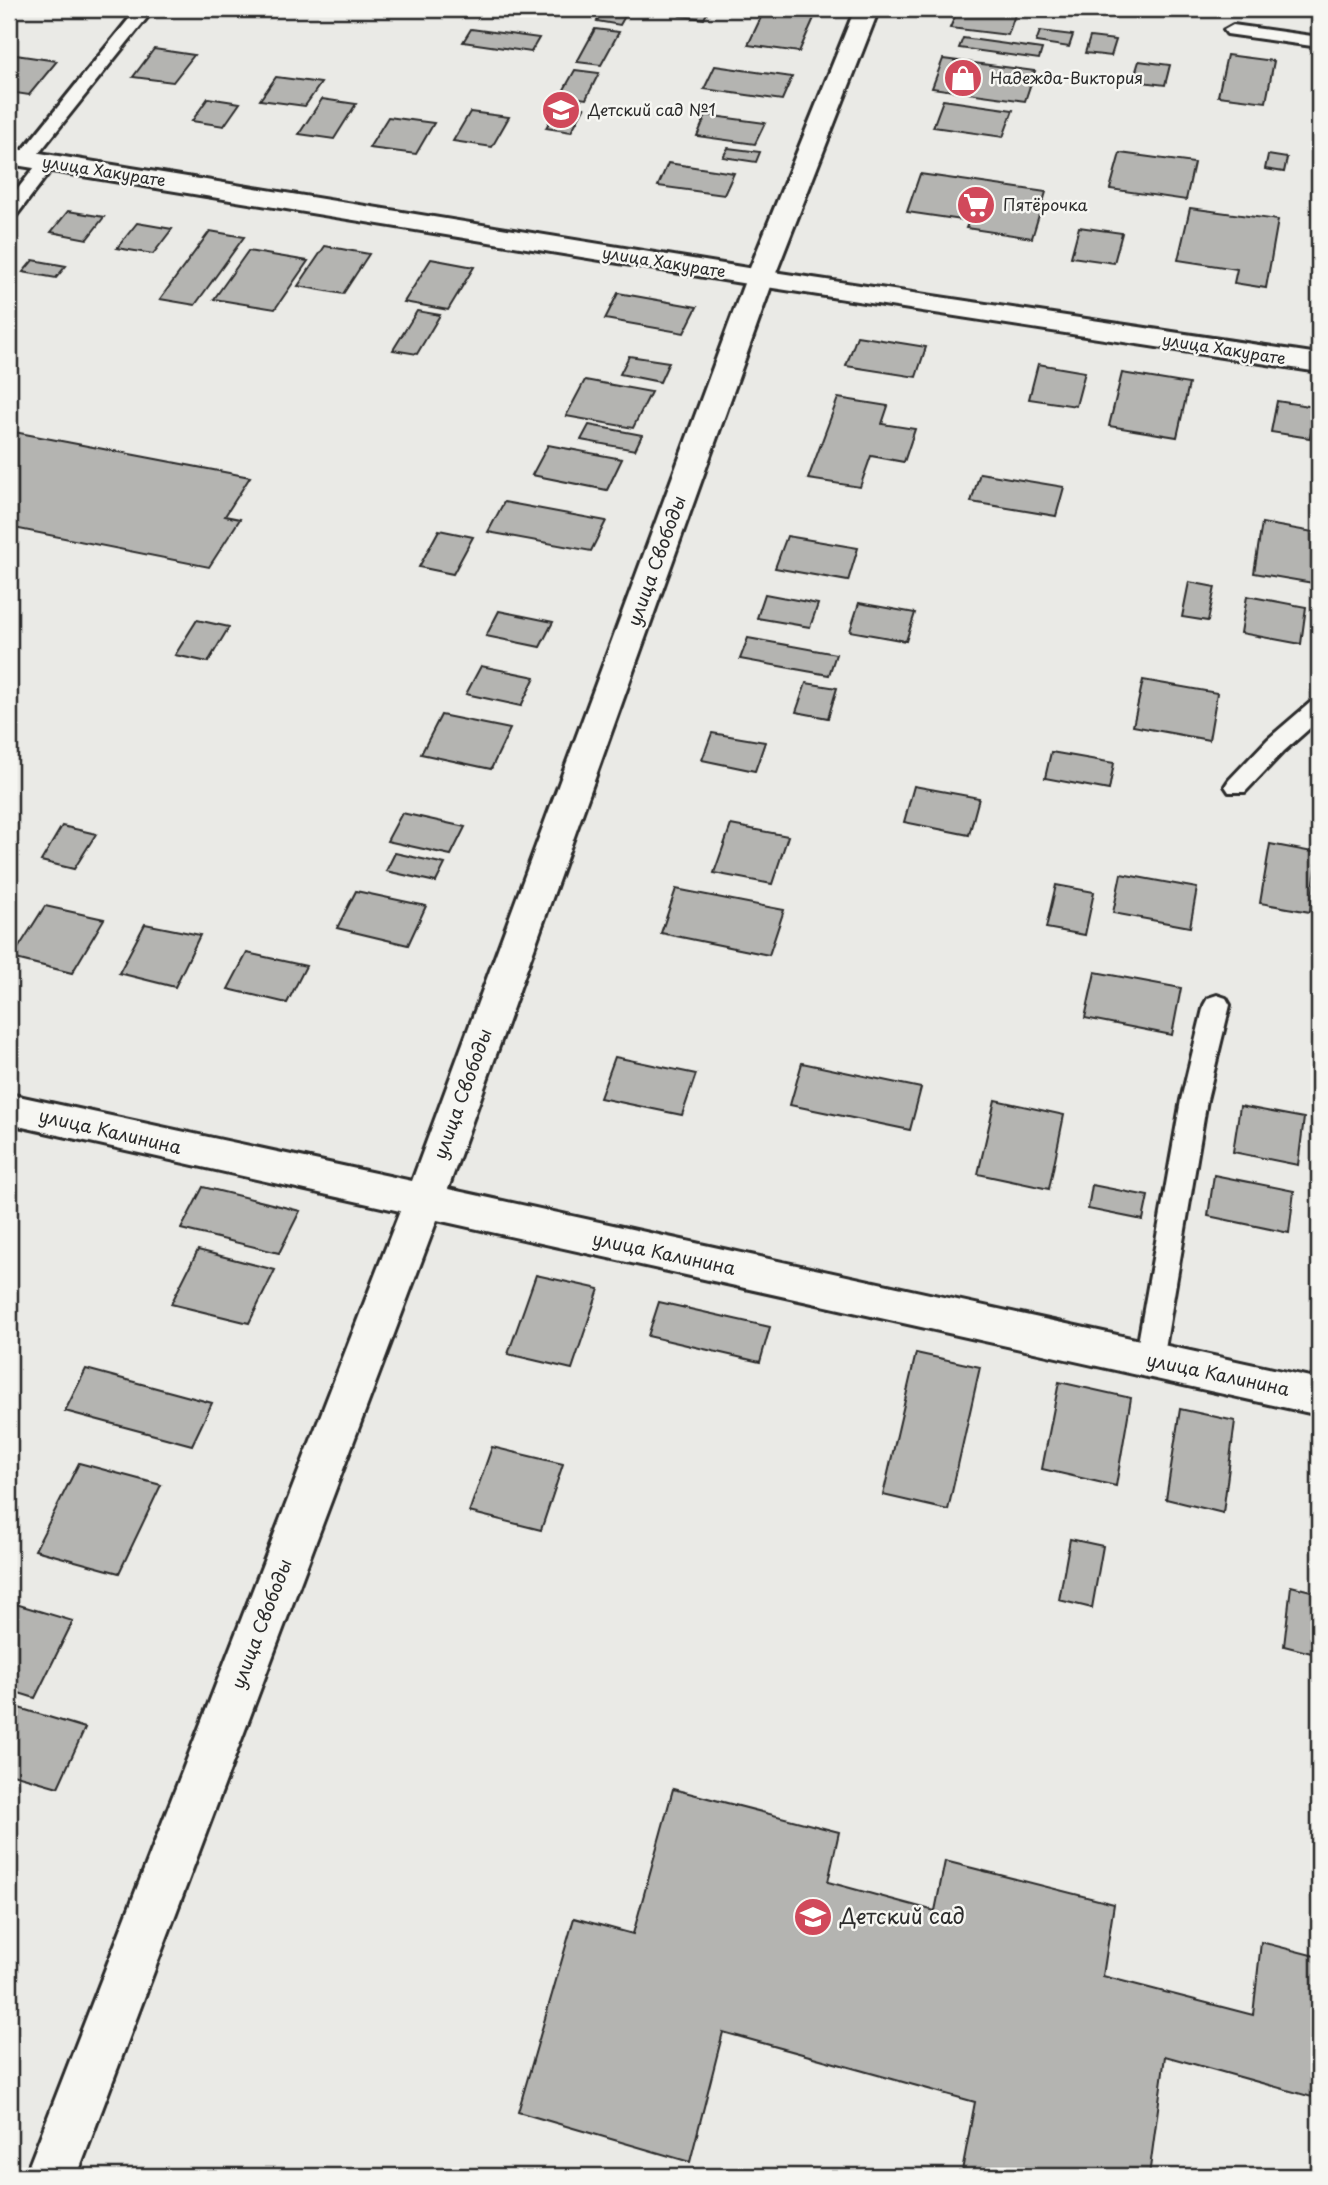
<svg xmlns="http://www.w3.org/2000/svg" width="1328" height="2185" font-family="'Playpen Sans',sans-serif">
	<style>
		.building { fill: #b4b4b1; stroke: #2b2b2b; stroke-width: 2 }
		.lines { fill: none; stroke-linecap: round; stroke-linejoin: round }
		.lane-casing { stroke: #2b2b2b; stroke-width: 6 }
		.street-casing { stroke: #2b2b2b; stroke-width: 6 }
		.primary-casing { stroke: #2b2b2b; stroke-width: 6 }
		.lane { fill: #f6f6f2; fill-rule: evenodd }
		.street { fill: #f6f6f2; fill-rule: evenodd }
		.primary { fill: #f6f6f2; fill-rule: evenodd }
		.labels { text-anchor: middle; stroke-width: 5; stroke-linejoin: round; paint-order: stroke }
		.far-poi-label { font-size: 16px; fill: #2b2b2b; stroke: #f6f6f2; text-anchor: start }
		.far-street-label { font-size: 16px; fill: #2b2b2b; stroke: #f6f6f2 }
		.street-label { font-size: 18px; fill: #2b2b2b; stroke: #f6f6f2 }
		.near-poi-label { font-size: 21px; fill: #2b2b2b; stroke: #f6f6f2; text-anchor: start }
	</style>
	<rect width="100%" height="100%" fill="#eaeae6"/>
	<filter id="ink" filterUnits="userSpaceOnUse"><feTurbulence type="fractalNoise" baseFrequency=".0143" numOctaves="2"/><feDisplacementMap in="SourceGraphic" scale="14" xChannelSelector="R" yChannelSelector="G"/><feConvolveMatrix kernelMatrix="1 2 1 2 8 2 1 2 1" color-interpolation-filters="sRGB"/></filter>
	<g filter="url(#ink)">
		<path class="building" d="M603,9H629L620,25L597,21Z
			M684,9H709L704,19L680,16Z
			M958,9H1017L1008,35L950,28Z
			M764,11L814,18L799,52L748,45Z
			M471,29L539,38L531,52L463,42Z
			M595,29L619,32L601,65L577,62Z
			M1040,31L1073,35L1069,47L1036,42Z
			M1090,37L1116,40L1111,56L1085,53Z
			M963,38L1042,49L1039,59L959,48Z
			M154,49L194,55L173,82L133,77Z
			M9,54L57,61L29,95L9,92Z
			M1227,55L1274,61L1266,102L1218,96Z
			M943,59L1035,71L1025,101L932,88Z
			M1139,61L1170,65L1165,85L1133,81Z
			M715,66L792,77L782,100L704,89Z
			M575,70L599,73L586,99L561,95Z
			M276,77L321,83L305,106L260,100Z
			M208,98L240,103L224,126L192,121Z
			M322,99L356,104L334,139L299,134Z
			M943,100L1013,110L1003,137L933,127Z
			M558,105L584,108L571,132L546,128Z
			M470,112L509,117L492,147L453,141Z
			M706,115L765,123L755,144L697,136Z
			M388,117L434,123L416,154L369,148Z
			M728,148L760,152L756,162L723,157Z
			M1120,153L1194,163L1186,200L1110,189Z
			M1268,155L1287,158L1284,172L1265,169Z
			M668,163L734,173L724,195L658,186Z
			M920,174L1046,192L1032,238L966,228L969,221L907,212Z
			M1190,208L1278,220L1266,288L1234,283L1237,269L1178,260Z
			M68,211L104,217L87,239L51,232Z
			M137,223L172,229L153,254L117,248Z
			M1079,227L1122,233L1114,263L1071,257Z
			M210,231L244,237L195,305L160,299Z
			M325,246L369,254L343,294L298,286Z
			M248,251L308,261L275,309L214,299Z
			M431,259L474,267L448,310L404,302Z
			M33,260L66,266L56,278L23,272Z
			M618,293L697,307L684,333L605,319Z
			M417,311L440,315L417,354L393,350Z
			M857,336L926,347L916,377L846,366Z
			M629,356L669,362L660,382L620,374Z
			M1038,364L1085,372L1076,406L1029,399Z
			M1122,373L1189,384L1177,437L1109,426Z
			M585,380L651,392L633,428L566,416Z
			M838,398L888,406L882,424L915,429L904,462L871,456L860,487L808,479Z
			M1277,401L1315,407L1310,438L1271,432Z
			M589,425L642,435L635,450L581,440Z
			M9,431L250,477L225,516L240,519L209,567L9,527Z
			M548,445L622,459L607,490L532,475Z
			M980,473L1064,487L1056,516L971,502Z
			M504,502L606,521L591,551L488,532Z
			M1262,523L1319,533V584L1254,573Z
			M439,530L473,537L453,574L419,567Z
			M787,536L858,548L848,581L775,568Z
			M1189,582L1215,587L1208,621L1182,617Z
			M765,594L818,604L810,627L757,618Z
			M1247,596L1306,607L1301,644L1241,633Z
			M859,603L915,613L906,641L850,631Z
			M499,611L553,622L540,647L486,636Z
			M197,620L229,627L208,662L175,655Z
			M748,638L836,654L829,675L740,659Z
			M481,666L535,677L521,706L466,694Z
			M1143,680L1217,693L1209,740L1133,726Z
			M806,683L837,688L828,718L796,712Z
			M441,715L510,729L491,769L421,754Z
			M712,733L765,742L755,771L702,760Z
			M1051,752L1114,763L1109,790L1045,778Z
			M914,786L979,798L969,835L904,822Z
			M402,813L465,827L451,855L387,841Z
			M731,825L788,836L772,884L714,873Z
			M62,826L96,834L74,869L41,861Z
			M1270,844L1318,853L1310,912L1260,903Z
			M395,853L445,864L436,882L386,871Z
			M1121,874L1197,888L1190,927L1113,913Z
			M1056,885L1094,892L1085,935L1046,928Z
			M676,889L784,910L769,955L661,933Z
			M356,891L426,906L408,945L337,928Z
			M45,906L104,919L72,973L12,958Z
			M145,924L200,935L175,987L119,973Z
			M247,953L306,966L287,1003L228,989Z
			M1095,972L1181,988L1172,1035L1085,1018Z
			M615,1057L696,1074L682,1115L600,1098Z
			M802,1063L921,1088L910,1130L790,1105Z
			M995,1100L1064,1115L1049,1189L978,1174Z
			M1240,1106L1304,1118L1298,1165L1233,1152Z
			M1214,1175L1294,1191L1289,1233L1208,1216Z
			M1092,1185L1148,1196L1143,1220L1088,1209Z
			M203,1187L300,1211L279,1253L181,1229Z
			M198,1250L275,1270L249,1323L171,1304Z
			M536,1275L599,1289L572,1369L508,1354Z
			M659,1302L770,1327L760,1362L648,1336Z
			M916,1353L980,1367L948,1510L883,1495Z
			M86,1369L212,1403L192,1445L65,1411Z
			M1059,1382L1131,1398L1116,1486L1042,1469Z
			M1180,1409L1235,1421L1223,1513L1166,1499Z
			M492,1447L563,1464L541,1530L469,1512Z
			M79,1463L161,1485L119,1573L35,1550Z
			M1070,1539L1103,1546L1092,1608L1059,1600Z
			M1291,1586L1319,1593V1655L1284,1646Z
			M9,1602L73,1621L35,1698L9,1690Z
			M9,1705L85,1728L58,1787L9,1773Z
			M673,1789L839,1832L828,1882L935,1911L945,1861L1114,1904L1103,1976L1253,2015L1261,1942L1319,1957V2099L1165,2056L1149,2176H961L975,2102L723,2032L690,2162L518,2112L574,1918L633,1934Z"/>
		<g class="lines">
			<defs>
				<path id="lane" d="M137,9H154L31,163H19L16,159L19,155Z
					M1233,25L1319,37V47L1227,34L1224,30Z
					M48,157L57,162L16,216L9,218V200L42,158Z
					M1319,700V720L1284,751L1245,792H1229L1225,786L1229,780L1268,739L1311,702Z
					M1217,995L1226,998L1230,1005L1207,1100L1163,1360L1159,1369L1149,1372L1139,1369L1135,1360L1181,1100L1204,1005L1208,998Z"/>
				<path id="street" d="M855,9H879L774,278L448,1189L1319,1379V1415L437,1220L77,2176H25L400,1211L9,1124V1094L412,1181L746,278Z"/>
				<path id="primary" d="M9,148L760,270L1319,354V372L760,286L9,164Z"/>
			</defs>
			<use href="#lane" class="lane-casing"/>
			<use href="#street" class="street-casing"/>
			<use href="#primary" class="primary-casing"/>
			<use href="#lane" class="lane"/>
			<use href="#street" class="street"/>
			<use href="#primary" class="primary"/>
		</g>
	</g>
	<defs>
		<symbol id="shop-disc" viewBox="-11 -11 22 22"><circle r="9.5" fill="#d1495b" stroke="#f6f6f2"/><path d="M-5-2.5h2.3a2.7 3.5 0 0 1 5.4 0H5L5.5 6h-11ZM-1.5-2.5h3a1.5 2.3 0 0 0-3 0Z" fill="#fff"/></symbol>
		<symbol id="school-disc" viewBox="-11 -11 22 22"><circle r="9.5" fill="#d1495b" stroke="#f6f6f2"/><path d="M0-5L7-2L0 1L-7-2ZM-4 1L0 2.5L4 1V4Q0 6-4 4Z" fill="#fff"/></symbol>
		<symbol id="supermarket-disc" viewBox="-11 -11 22 22"><circle r="9.5" fill="#d1495b" stroke="#f6f6f2"/><path d="M-6-5.5h2.5l.6 2H6L4.5 2H-2.5L-4.4-4H-6ZM-1.5 3.2a1.3 1.3 0 1 0 .1 0ZM3 3.2a1.3 1.3 0 1 0 .1 0Z" fill="#fff"/></symbol>
	</defs>
	<g fill-rule="evenodd">
		<use href="#shop-disc" x="941" y="56" width="44" height="44"/>
		<use href="#school-disc" x="539" y="88" width="44" height="44"/>
		<use href="#supermarket-disc" x="954" y="183" width="44" height="44"/>
		<use href="#school-disc" x="791" y="1895" width="44" height="44"/>
	</g>
	<g class="labels">
		<g class="far-poi-label">
			<text x="990" y="84">Надежда-Виктория</text>
			<text x="588" y="116">Детский сад №1</text>
			<text x="1003" y="211">Пятёрочка</text>
		</g>
		<g class="far-street-label">
			<text transform="translate(104 171) rotate(9)" y="6">улица Хакурате</text>
			<text transform="translate(664 262) rotate(9)" y="6">улица Хакурате</text>
			<text transform="translate(1224 349) rotate(9)" y="6">улица Хакурате</text>
		</g>
		<g class="street-label">
			<text transform="translate(657 561) rotate(-70)" y="6">улица Свободы</text>
			<text transform="translate(463 1094) rotate(-70)" y="6">улица Свободы</text>
			<text transform="translate(110 1132) rotate(13)" y="6">улица Калинина</text>
			<text transform="translate(664 1254) rotate(12)" y="6">улица Калинина</text>
			<text transform="translate(1218 1375) rotate(12)" y="6">улица Калинина</text>
			<text transform="translate(262 1624) rotate(-69)" y="6">улица Свободы</text>
		</g>
		<g class="near-poi-label">
			<text x="840" y="1924">Детский сад</text>
		</g>
	</g>
	<rect width="1328" height="2185" fill="none" stroke="#f6f6f2" stroke-width="35"/>
	<rect x="18" y="18" width="1293" height="2150" fill="none" stroke="#2b2b2b" stroke-width="2.5" filter="url(#ink)"/>
</svg>
